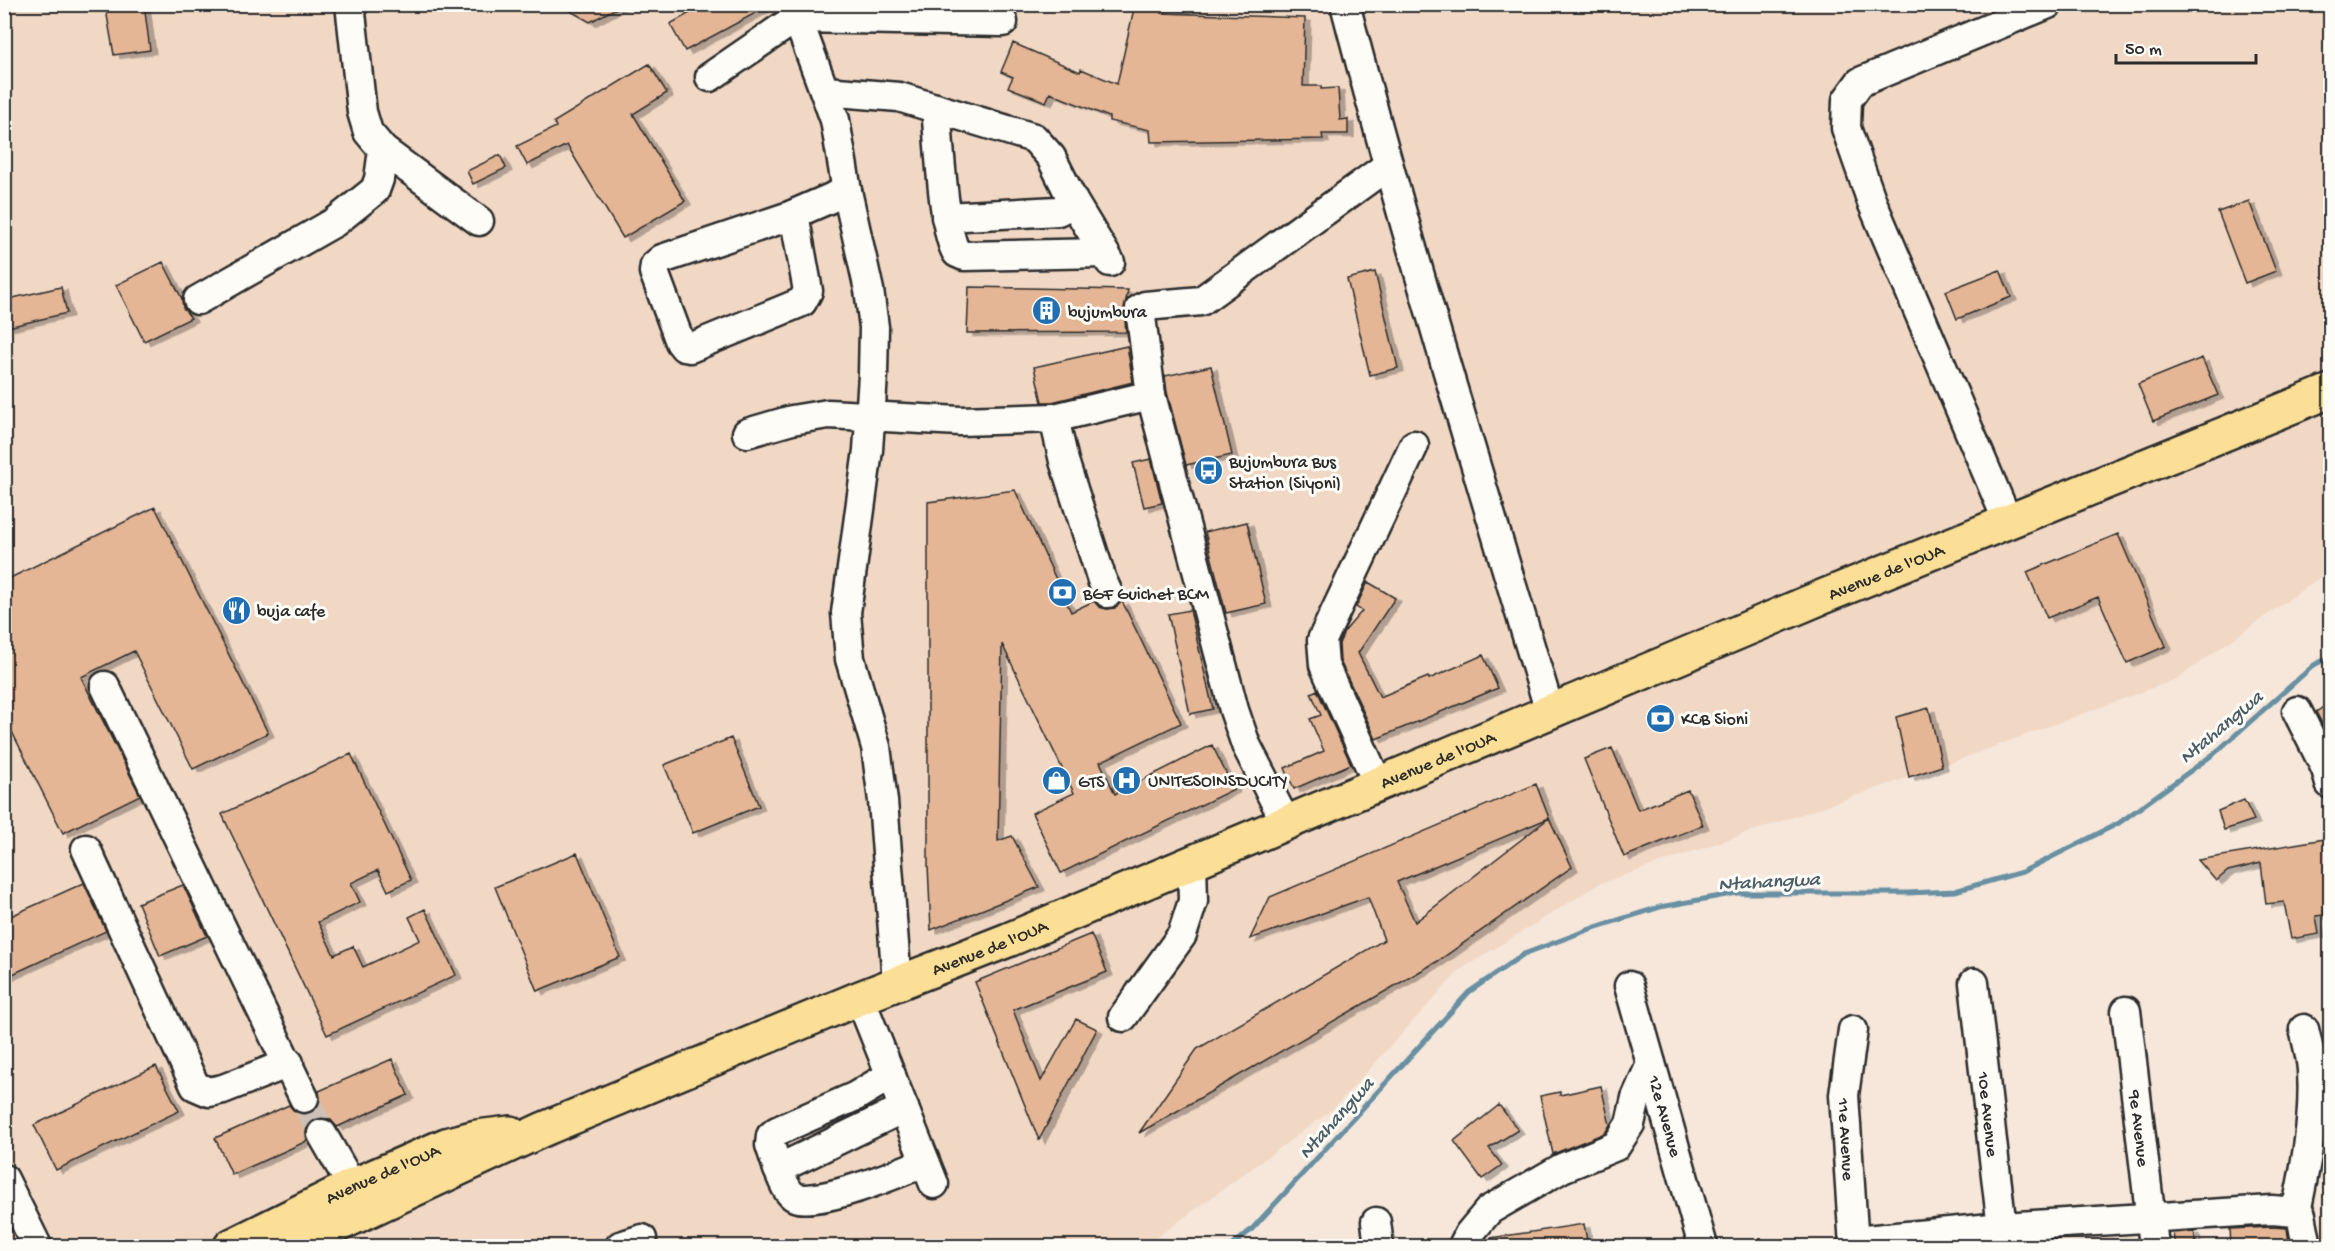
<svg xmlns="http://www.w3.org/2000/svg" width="2335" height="1251" font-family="'Gochi Hand',sans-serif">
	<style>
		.built { fill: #f1d8c5 }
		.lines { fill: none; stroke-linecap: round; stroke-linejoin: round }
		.stream { stroke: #688fa2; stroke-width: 5 }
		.building { fill: #e5b695; stroke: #2b2b2b; stroke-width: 1.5; fill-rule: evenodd; filter: url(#shadow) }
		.minor-tunnel { stroke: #cdc1b7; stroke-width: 28; stroke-dasharray: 28 14; stroke-linecap: butt }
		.minor-casing { stroke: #2b2b2b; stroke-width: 33 }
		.major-casing { stroke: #2b2b2b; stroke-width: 38 }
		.minor { stroke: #fdfcf7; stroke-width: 28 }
		.major { stroke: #fbdf96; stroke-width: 33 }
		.labels { text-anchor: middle; stroke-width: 6; stroke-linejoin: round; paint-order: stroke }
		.poi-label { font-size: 18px; fill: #2b2b2b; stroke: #fdfcf7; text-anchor: start }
		.street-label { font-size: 18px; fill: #2b2b2b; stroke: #fdfcf7 }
		.water-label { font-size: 20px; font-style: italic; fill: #4a5d67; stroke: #fdfcf7 }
	</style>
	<defs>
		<filter id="shadow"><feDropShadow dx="6" dy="3.5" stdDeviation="0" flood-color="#0004"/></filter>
	</defs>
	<rect width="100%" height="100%" fill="#f6e7da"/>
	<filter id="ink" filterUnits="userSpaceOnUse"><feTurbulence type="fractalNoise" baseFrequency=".0167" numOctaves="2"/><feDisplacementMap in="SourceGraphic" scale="12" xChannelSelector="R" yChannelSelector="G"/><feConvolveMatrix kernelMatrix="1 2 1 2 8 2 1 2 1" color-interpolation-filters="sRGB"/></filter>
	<g filter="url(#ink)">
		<path class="built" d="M5,5H2330V570L2177,679L1942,766L1599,884L1460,970L1332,1110L1145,1246H5Z"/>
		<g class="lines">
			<path class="stream" d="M1232,1246L1252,1229L1469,992L1524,954L1593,928L1660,907L1737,893H1907L1955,891L2022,872L2119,823L2215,753L2314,665L2330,657"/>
		</g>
		<path class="building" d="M105,4H144L150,50L114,55Z
			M558,4H624L590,22Z
			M706,4H772L685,51L670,24Z
			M1135,4H1163L1161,13L1305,18L1303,86H1321V89L1338,88L1340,120L1348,119V134H1322L1323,139L1151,142L1150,130L1109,121V117L1050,93L1046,102L1008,87L1013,77L1001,72L1013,43L1080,72L1081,69L1117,84Z
			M649,64L667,93L633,114L685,201L623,238L567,145L527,165L517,146L556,127L554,122Z
			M500,155L506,168L473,184L467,171Z
			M2249,201L2276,271L2245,283L2218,212Z
			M163,262L182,299L183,308L191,318L144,341L116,285Z
			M2000,270L2011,297L1957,319L1946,291Z
			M1375,272L1398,368L1370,375L1347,279Z
			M61,287L67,313L8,327L4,300Z
			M969,287L1128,290L1124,310L1126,332L967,333Z
			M1127,346L1133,382L1052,402H1042L1034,367Z
			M2202,358L2218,395L2153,421L2138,384Z
			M1211,366L1232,455L1186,465L1167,392L1165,376Z
			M1151,459L1162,503L1144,507L1133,463Z
			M1015,490L1071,612L1094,601L1099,607L1107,609L1115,608L1122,601L1181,723L1100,762L1115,794L1212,745L1234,789L1061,873L1032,813L1074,793L1002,644L998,841L1012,836L1039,887L931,930L928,865V502Z
			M155,507L268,733L193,769L134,651L81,677L140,795L63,833L4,716V581Z
			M1247,522L1266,604L1226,613L1205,532Z
			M2118,534L2166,646L2127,663L2098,597L2047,618L2027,572Z
			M1368,582L1395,598L1358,653L1380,697L1428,677L1429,679L1483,655L1498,688L1376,739L1340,661L1339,644L1344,632L1362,611L1356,607Z
			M1190,610L1213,709L1190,714L1168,614Z
			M1317,690L1351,764L1294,789L1285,768L1324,751L1310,719L1321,715L1311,693Z
			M2331,702V726L2325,729L2316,712Z
			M1929,708L1942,766L1909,777L1896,717Z
			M731,738L759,806L693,833L664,765Z
			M1612,748L1638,810L1688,790L1703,825L1624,857L1584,759Z
			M351,754L411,880L388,891L378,870L351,883L360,902L318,922L334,955L353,946L363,967L420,940L409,917L425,909L456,975L327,1035L222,814Z
			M1536,784L1549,818L1572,867L1438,961L1139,1133L1197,1049L1384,940L1368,897L1250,939L1270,897ZM1549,818L1415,922L1397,882Z
			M2244,800L2254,820L2224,830L2218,811Z
			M2331,838V877L2328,878L2324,915L2316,916L2319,934L2291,939L2284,902L2266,904L2261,863L2228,871L2216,881L2198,860Z
			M577,853L620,957L537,991L495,887Z
			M84,883L106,931L4,978V919Z
			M183,885L207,936L160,956L138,903Z
			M1091,934L1107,972L1013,1010L1041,1081L1076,1019L1097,1029L1039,1140L975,982Z
			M392,1059L408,1095L337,1127L330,1119L323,1118L314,1119L307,1126L306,1133L307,1141L232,1175L215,1138L289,1105L295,1112L303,1114L311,1113L318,1107L320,1100L319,1091Z
			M156,1066L179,1111L56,1170L34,1125Z
			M1601,1086L1610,1125L1605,1133L1553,1154L1540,1096L1560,1092V1095Z
			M1499,1105L1518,1130L1489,1148L1502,1165L1482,1179L1454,1141Z
			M1584,1224L1588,1246H1492L1491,1238Z
			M2272,1227L2287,1228L2289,1243L2231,1246L2230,1229Z
			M2194,1231L2196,1246H2175L2173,1233Z"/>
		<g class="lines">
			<path class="minor-tunnel" d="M304,1098L322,1134"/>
			<defs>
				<g id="minor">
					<path d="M350,4L362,112L368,132L383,150L479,221"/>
					<path d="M792,4L835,120L847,191L869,290L874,327L873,375L868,450L846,613L850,659L876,747L883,801L897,983"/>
					<path d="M1345,4C1407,242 1479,477 1550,712"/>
					<path d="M710,77L796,18L1003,22"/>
					<path d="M825,91L899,97L1034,138L1051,157L1073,201L1110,262"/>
					<path d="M936,108C939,136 943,235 957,253L964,256L1104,253"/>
					<path d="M794,214L808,291L802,302L690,348L684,347L680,342L654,272L655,265L662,259L787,217L794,214L847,191"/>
					<path d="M946,217L1058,211L1068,206L1073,201"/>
					<path d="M198,300L335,222L375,190L379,179L383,150"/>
					<path d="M1151,395L1140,309L1145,306L1201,301L1387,166"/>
					<path d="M1054,418L1064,461L1102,580L1108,593"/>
					<path d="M747,433L792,420L828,414L960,421L1054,418L1151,395L1234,710L1246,745L1286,823"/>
					<path d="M2008,522L1872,202L1846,128L1847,100L1860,82L2048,4"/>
					<path d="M105,686L304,1098"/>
					<path d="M2297,711L2326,769L2330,784"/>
					<path d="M1378,784L1324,665L1322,640L1414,445"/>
					<path d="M86,849L195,1086L209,1092L223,1089L289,1063"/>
					<path id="s1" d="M1974,983L2004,1246"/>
					<path id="s2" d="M1629,986L1703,1246"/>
					<path d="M860,998L934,1184"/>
					<path id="s3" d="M2126,1011L2154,1246"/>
					<path d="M1123,1017L1182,935L1193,901L1192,862"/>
					<path id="s4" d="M1853,1030L1844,1095L1854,1246"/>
					<path d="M904,1108L778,1169C782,1178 786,1192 795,1197C818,1207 901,1172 925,1162"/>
					<path d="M322,1134L352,1186"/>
					<path d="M778,1169L770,1145L771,1136L777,1131L856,1096L891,1075"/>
					<path d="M4,1179L37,1246"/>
					<path d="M2296,1212C2306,1165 2315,1118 2312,1070C2311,1056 2307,1042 2304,1029"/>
					<path d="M1376,1222L1379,1246"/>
					<path d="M1854,1241L2002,1227L2272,1210L2296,1212L2301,1215L2307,1246"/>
					<path d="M620,1246L642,1239"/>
					<path d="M1463,1246L1469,1234L1489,1210L1562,1168L1616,1146L1630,1124L1636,1098L1651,1064"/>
				</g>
				<g id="major">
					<path id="s5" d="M231,1246L352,1186L446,1145L477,1137L510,1133"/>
					<path id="s6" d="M292,1246L544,1129L860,998L1008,940L1822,597L2330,391"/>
				</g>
			</defs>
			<use href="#minor" class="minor-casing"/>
			<use href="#major" class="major-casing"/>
			<use href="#minor" class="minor"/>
			<use href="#major" class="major"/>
		</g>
	</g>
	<defs>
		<symbol id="building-disc" viewBox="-11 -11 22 22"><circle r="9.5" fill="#1f6fb2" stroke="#fdfcf7"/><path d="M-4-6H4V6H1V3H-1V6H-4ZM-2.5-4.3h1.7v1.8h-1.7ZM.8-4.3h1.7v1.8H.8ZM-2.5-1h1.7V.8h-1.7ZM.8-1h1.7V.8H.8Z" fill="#fff"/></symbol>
		<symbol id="bus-disc" viewBox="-11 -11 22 22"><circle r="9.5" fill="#1f6fb2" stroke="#fdfcf7"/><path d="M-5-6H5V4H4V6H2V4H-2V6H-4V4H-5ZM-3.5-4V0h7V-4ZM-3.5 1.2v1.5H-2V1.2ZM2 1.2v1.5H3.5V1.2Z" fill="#fff"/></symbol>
		<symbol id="bank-disc" viewBox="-11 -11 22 22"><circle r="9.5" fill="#1f6fb2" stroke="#fdfcf7"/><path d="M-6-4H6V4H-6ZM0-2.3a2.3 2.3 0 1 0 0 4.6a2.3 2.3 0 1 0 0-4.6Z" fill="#fff"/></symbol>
		<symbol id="restaurant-disc" viewBox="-11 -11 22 22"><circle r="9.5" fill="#1f6fb2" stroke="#fdfcf7"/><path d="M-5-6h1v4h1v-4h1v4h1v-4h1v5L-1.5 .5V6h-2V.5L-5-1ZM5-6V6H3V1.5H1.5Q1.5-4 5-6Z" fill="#fff"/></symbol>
		<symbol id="hospital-disc" viewBox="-11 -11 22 22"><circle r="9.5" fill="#1f6fb2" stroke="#fdfcf7"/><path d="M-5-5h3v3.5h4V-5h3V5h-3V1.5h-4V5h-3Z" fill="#fff"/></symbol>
		<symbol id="shop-disc" viewBox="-11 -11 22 22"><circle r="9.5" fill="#1f6fb2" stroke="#fdfcf7"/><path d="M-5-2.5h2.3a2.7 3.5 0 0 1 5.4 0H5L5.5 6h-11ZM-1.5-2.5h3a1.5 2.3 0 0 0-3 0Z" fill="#fff"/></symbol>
	</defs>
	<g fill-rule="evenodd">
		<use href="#building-disc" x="1030" y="294" width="33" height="33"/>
		<use href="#bus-disc" x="1192" y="454" width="33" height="33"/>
		<use href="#bank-disc" x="1046" y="576" width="33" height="33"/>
		<use href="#restaurant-disc" x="220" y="594" width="33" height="33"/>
		<use href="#bank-disc" x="1644" y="702" width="33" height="33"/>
		<use href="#hospital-disc" x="1110" y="764" width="33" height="33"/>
		<use href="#shop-disc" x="1040" y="764" width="33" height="33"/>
	</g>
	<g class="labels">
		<g class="poi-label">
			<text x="1068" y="317">bujumbura</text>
			<text x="1229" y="467">Bujumbura Bus<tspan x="1229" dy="21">Station (Siyoni)</tspan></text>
			<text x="1083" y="599">BGF Guichet BCM</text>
			<text x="257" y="616">buja cafe</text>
			<text x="1681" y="724">KCB Sioni</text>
			<text x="1148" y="786">UNITESOINSDUCITY</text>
			<text x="1078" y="787">GTS</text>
		</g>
		<g class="street-label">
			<text dy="6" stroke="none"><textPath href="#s6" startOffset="1731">Avenue de l'OUA</textPath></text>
			<text dy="6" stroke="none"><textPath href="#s6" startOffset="1245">Avenue de l'OUA</textPath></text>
			<text dy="6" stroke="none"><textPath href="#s6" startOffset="759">Avenue de l'OUA</textPath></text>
			<text dy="6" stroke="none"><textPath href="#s1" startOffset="132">10e Avenue</textPath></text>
			<text dy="6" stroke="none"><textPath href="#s2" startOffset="135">12e Avenue</textPath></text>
			<text dy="6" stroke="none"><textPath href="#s3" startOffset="118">9e Avenue</textPath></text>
			<text dy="6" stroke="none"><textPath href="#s4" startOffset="110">11e Avenue</textPath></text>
			<text dy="6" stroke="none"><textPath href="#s5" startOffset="168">Avenue de l'OUA</textPath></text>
		</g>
		<g class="water-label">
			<text transform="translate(2220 726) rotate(-40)" y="7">Ntahangwa</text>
			<text transform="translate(1769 880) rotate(-3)" y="7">Ntahangwa</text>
			<text transform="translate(1335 1117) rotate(-48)" y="7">Ntahangwa</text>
		</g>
	</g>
	<rect width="2335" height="1251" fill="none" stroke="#fdfcf7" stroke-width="24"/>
	<rect x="12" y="12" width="2311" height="1227" fill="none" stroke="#2b2b2b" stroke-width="2" filter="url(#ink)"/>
	<path d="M2116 54v9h140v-9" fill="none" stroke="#2b2b2b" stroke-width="3"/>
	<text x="2125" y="54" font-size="18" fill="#2b2b2b" stroke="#fdfcf7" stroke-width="4.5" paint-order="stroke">50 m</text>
</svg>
